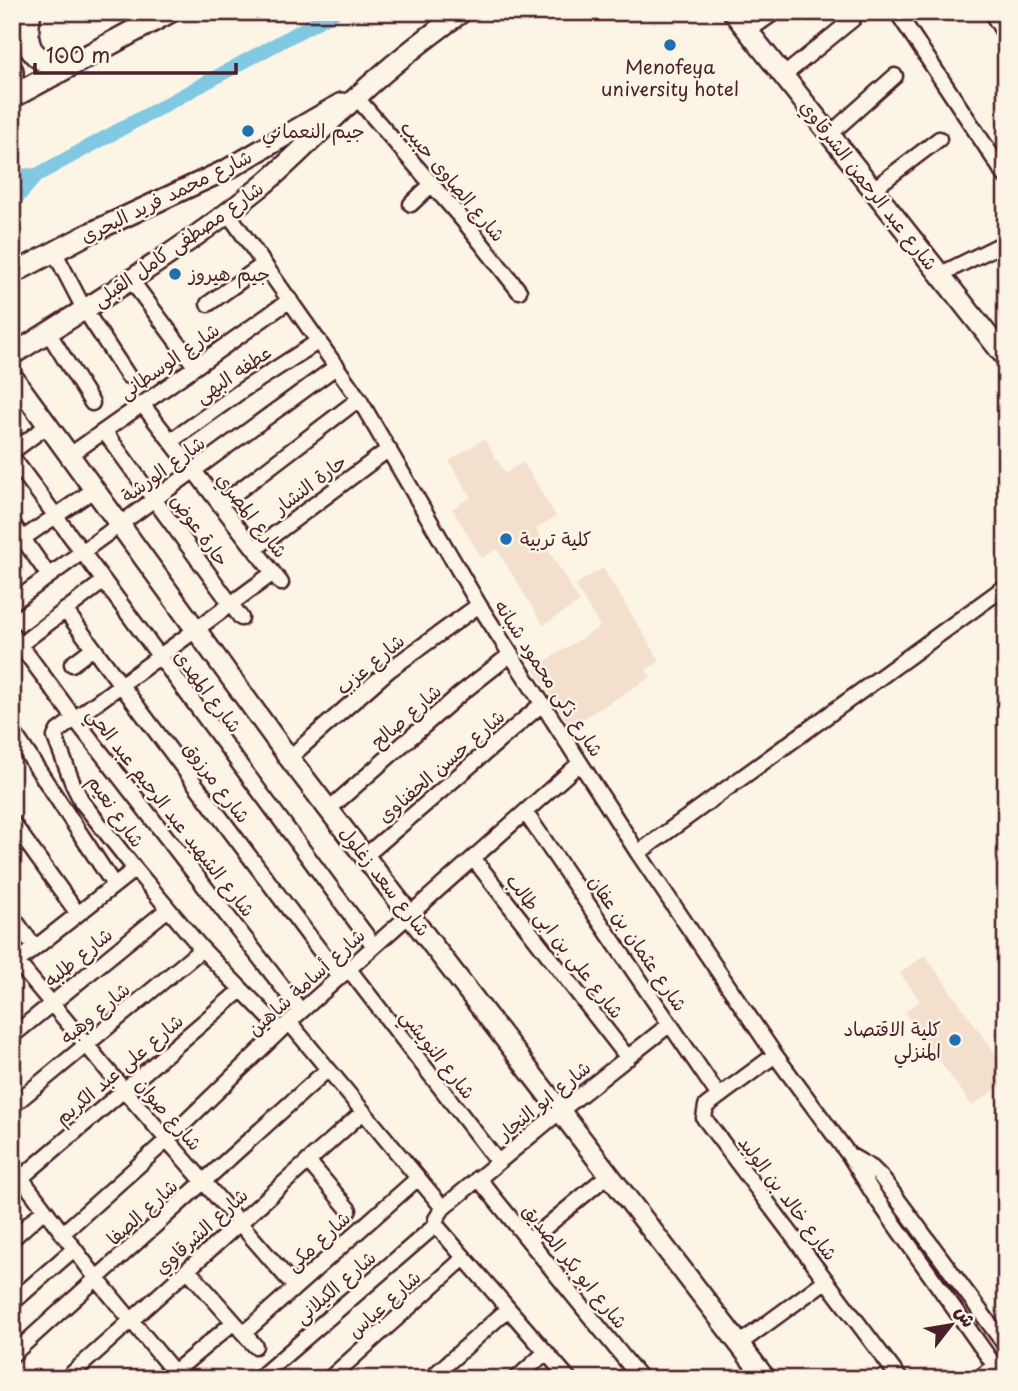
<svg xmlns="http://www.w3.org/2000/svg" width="1018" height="1391" font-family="'Playpen Sans','Playpen Sans Arabic',sans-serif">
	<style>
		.built { fill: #f3dfcc }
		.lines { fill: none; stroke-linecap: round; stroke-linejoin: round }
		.canal { stroke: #81c8e2; stroke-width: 14 }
		.street-casing { stroke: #4a1f2b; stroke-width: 19 }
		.secondary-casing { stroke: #4a1f2b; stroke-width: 24 }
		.primary-casing { stroke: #4a1f2b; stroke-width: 26 }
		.street { stroke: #fcf5e5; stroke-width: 14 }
		.secondary { stroke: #fcf5e5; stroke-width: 19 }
		.primary { stroke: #fcf5e5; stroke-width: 21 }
		.poi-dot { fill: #1f6fb2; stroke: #fcf5e5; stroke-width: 2.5 }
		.labels { text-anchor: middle; stroke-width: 5; stroke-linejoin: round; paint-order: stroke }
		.poi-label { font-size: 19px; fill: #4a1f2b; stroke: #fcf5e5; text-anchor: start }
		.street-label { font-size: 19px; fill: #4a1f2b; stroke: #fcf5e5 }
	</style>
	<rect width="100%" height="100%" fill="#fcf5e5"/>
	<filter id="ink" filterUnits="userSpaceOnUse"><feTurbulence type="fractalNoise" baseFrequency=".0143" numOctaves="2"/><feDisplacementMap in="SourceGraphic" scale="14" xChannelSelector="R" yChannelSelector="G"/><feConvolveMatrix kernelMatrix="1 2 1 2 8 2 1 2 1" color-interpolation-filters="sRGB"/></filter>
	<g filter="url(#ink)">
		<path class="built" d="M484,439L505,473L523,462L556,516L536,529L580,602L543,625L497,549L482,558L452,509L471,497L449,461Z
			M603,568L660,661L646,670L651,677L570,727L534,668L600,627L575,585Z
			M925,955L1006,1069V1082L972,1106L905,1012L920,1001L900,973Z"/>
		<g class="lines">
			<path class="canal" d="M12,176L37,175L335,12
				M12,204L37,175"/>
			<defs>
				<path id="street" d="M897,12L1006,177
					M991,12L1006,36
					M748,31L775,12
					M783,76L853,19
					M356,97L467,225L519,291
					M829,135L895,76
					M872,190L939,139
					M411,204L432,184
					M228,213L359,399L479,605L638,853L775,1055L849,1155L876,1198L1004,1379
					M54,251L84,309L128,376
					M939,275L1006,242
					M131,280L195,366
					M208,304L264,264
					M48,332L92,403
					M992,341L1006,334
					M142,404L281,583
					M104,431L241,618
					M171,441L244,389L319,341
					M12,452L48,425
					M70,455L290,300
					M12,457L374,946
					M220,505L359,399
					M12,523L49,576
					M12,546L95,489
					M255,549L389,449
					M273,573L58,731L55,737L73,784L82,802L135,869L202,949L280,1029
					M12,603L337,366
					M65,610L339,976
					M12,634L75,719L301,1011
					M13,650L104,581
					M72,664L93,648
					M12,730L114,885
					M289,758L389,670L479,605
					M329,809L459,695L511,654
					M525,812L719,1096
					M12,822L78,914
					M638,853L1006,586
					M365,856L542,704
					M473,858L628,1058
					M12,916L35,948
					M17,962L124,1090L295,1287
					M12,966L135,869
					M348,968L498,1162
					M289,1022L443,1208L436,1219V1225L569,1379
					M12,1036L168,909
					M775,1055L706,1106L704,1118L900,1379
					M12,1106L202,949
					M851,1156L872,1168L881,1177L1006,1346
					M308,1161L349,1210
					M12,1166L97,1279L174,1372
					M21,1178L241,990
					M478,1178L641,1379
					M443,1208L559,1112L670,1024
					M63,1233L167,1140L289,1022L580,763
					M12,1239L44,1210
					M529,1241L608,1175
					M188,1270L255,1346
					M12,1303L74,1249
					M244,1333L418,1178
					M739,1344L825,1281
					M12,1355L328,1069
					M66,1379L363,1112
					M166,1379L234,1322
					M258,1379L436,1225
					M329,1379L464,1258
					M430,1379L508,1309
					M516,1379L546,1352
					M978,1379L994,1366"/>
				<path id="secondary" d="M733,12L1006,358
					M12,274L92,232L228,169L342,103
					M12,355C96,302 181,251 258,189C294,160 324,126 359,95C391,65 426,38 462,12
					M12,376L289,758L766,1379"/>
				<path id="primary" d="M30,12C23,48 30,59 65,68
					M12,71V85
					M12,97L169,12"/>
			</defs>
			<use href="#street" class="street-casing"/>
			<use href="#secondary" class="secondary-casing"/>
			<use href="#primary" class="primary-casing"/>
			<use href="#street" class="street"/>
			<use href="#secondary" class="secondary"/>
			<use href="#primary" class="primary"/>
		</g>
	</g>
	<g class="poi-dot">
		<circle cx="670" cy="45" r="7"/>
		<circle cx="248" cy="131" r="7"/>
		<circle cx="175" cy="274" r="7"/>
		<circle cx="506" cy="539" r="7"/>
		<circle cx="955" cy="1040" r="7"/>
	</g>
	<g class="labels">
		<g class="poi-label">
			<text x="670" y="74" text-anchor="middle">Menofeya<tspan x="670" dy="22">university hotel</tspan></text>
			<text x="262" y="138">جيم النعماني</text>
			<text x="189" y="281">جيم هيروز</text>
			<text x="520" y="546">كلية تربية</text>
			<text x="941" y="1036" text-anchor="end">كلية الاقتصاد<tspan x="941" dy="22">المنزلي</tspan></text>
		</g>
		<g class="street-label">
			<text transform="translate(453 181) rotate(50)" y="7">شارع الصاوى حبيب</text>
			<text transform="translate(869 185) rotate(52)" y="7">شارع عبد الرحمن الشرقاوي</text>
			<text transform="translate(166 196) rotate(-26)" y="7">شارع محمد فريد البحرى</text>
			<text transform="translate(178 244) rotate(-35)" y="7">شارع مصطفى كامل القبلى</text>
			<text transform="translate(169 361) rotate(-35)" y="7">شارع الوسطانى</text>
			<text transform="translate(233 374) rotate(-34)" y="7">عطفه البهى</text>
			<text transform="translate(163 469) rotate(-36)" y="7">شارع الورشة</text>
			<text transform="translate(310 484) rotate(-37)" y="7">حارة النشار</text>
			<text transform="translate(252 515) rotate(52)" y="7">شارع المصري</text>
			<text transform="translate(200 530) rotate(54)" y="7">حارة عوض</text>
			<text transform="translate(370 664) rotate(-40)" y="7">شارع عزب</text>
			<text transform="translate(549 678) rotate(57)" y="7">شارع ذكى محمود شبانه</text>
			<text transform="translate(208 691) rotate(53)" y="7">شارع المهدى</text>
			<text transform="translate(406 716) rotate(-41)" y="7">شارع صالح</text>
			<text transform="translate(441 766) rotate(-41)" y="7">شارع حسن الحفناوى</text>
			<text transform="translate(217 782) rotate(53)" y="7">شارع مرزوق</text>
			<text transform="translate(116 811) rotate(55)" y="7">شارع نعيم</text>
			<text transform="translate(171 812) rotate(52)" y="7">شارع الشهيد عبد الرحيم عبد الحي</text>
			<text transform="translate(385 881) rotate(52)" y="7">شارع سعد زغلول</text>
			<text transform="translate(638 943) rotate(56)" y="7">شارع عثمان بن عفان</text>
			<text transform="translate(565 946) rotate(52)" y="7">شارع على بن ابى طالب</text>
			<text transform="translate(78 957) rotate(-39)" y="7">شارع طلبه</text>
			<text transform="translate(306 982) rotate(-42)" y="7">شارع أسامة شاهين</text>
			<text transform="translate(95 1013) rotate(-40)" y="7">شارع وهبه</text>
			<text transform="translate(438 1054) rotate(52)" y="7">شارع النويشي</text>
			<text transform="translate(119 1069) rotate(-40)" y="7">شارع على عبد الكريم</text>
			<text transform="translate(544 1100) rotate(-39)" y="7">شارع ابو النجار</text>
			<text transform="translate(169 1114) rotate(49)" y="7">شارع صوان</text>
			<text transform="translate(788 1198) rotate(53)" y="7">شارع خالد بن الوليد</text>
			<text transform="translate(142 1212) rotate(-42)" y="7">شارع الصفا</text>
			<text transform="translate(201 1231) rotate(-42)" y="7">شارع الشرقاوي</text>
			<text transform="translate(318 1241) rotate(-42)" y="7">شارع مكى</text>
			<text transform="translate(575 1266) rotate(51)" y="7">شارع ابو بكر الصديق</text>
			<text transform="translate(335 1287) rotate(-41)" y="7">شارع الكيلانى</text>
			<text transform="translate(384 1304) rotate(-42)" y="7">شارع عباس</text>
		</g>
	</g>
	<rect width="1018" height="1391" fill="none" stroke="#fcf5e5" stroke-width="42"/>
	<rect x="21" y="21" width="976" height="1349" fill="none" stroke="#4a1f2b" stroke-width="2.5" filter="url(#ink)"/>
	<g transform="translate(951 1325) rotate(59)" stroke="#fcf5e5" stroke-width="5" paint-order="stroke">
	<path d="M0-5L12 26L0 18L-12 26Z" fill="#4a1f2b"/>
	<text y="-10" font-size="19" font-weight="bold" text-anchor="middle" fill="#4a1f2b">ش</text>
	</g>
	<path d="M35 63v10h201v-10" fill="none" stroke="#4a1f2b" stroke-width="3.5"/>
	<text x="46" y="63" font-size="21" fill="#4a1f2b" stroke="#fcf5e5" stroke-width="5" paint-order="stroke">100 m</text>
</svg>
